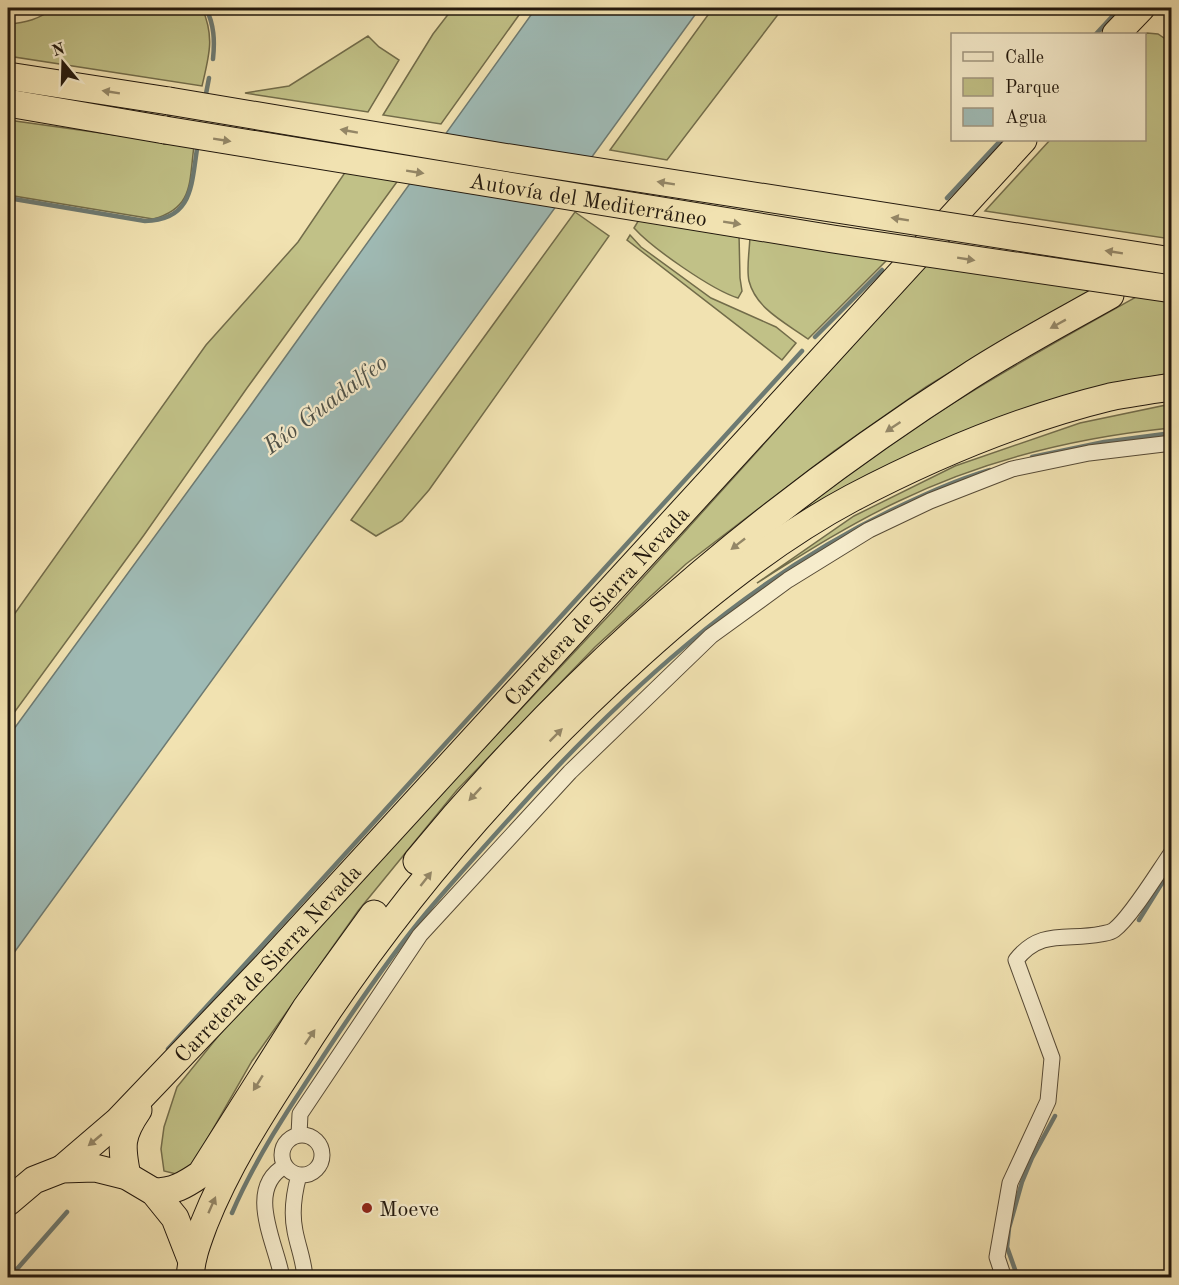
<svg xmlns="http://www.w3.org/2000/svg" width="1179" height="1285" font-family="'Old Standard TT',serif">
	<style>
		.green { fill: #c1c187; stroke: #726c4a; stroke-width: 1.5 }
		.water { fill: #9fbbb6; stroke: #6d7a72; stroke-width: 1.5 }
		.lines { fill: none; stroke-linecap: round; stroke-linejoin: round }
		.stream { stroke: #6d7a72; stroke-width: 4.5 }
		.street-casing { stroke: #564a36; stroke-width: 17 }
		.highway-casing { stroke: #22180d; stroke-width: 29 }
		.street { stroke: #f6eccc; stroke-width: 15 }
		.highway { stroke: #f1e2b1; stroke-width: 27 }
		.highway-bridge-casing { stroke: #22180d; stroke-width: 29; stroke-linecap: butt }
		.highway-bridge { stroke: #f1e2b1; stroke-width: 27 }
		.oneway { fill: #948767 }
		.poi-dot { fill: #8f2418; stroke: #f6eccc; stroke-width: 2 }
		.labels { text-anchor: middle; stroke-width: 4.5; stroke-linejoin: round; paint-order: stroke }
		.street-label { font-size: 22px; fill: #22180d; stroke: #f6eccc }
		.poi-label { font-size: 22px; fill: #22180d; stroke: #f6eccc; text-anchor: start }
		.water-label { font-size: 24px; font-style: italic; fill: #4e5148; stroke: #f6eccc }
	</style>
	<rect width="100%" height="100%" fill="#f1e2b1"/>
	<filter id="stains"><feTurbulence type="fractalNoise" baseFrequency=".00333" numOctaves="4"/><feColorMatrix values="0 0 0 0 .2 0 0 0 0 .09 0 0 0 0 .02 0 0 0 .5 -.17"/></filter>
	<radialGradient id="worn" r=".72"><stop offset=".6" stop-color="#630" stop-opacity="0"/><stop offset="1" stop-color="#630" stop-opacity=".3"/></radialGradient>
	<path class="green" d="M54,8H202C215,37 209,56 202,86L8,56V24C26,23 39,19 54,8Z
		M453,8H524L441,124L383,115L433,34Z
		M713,8H783L667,160L610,150Z
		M1147,33L1158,34L1170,42L1171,41V239L985,211L1050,140H1144V36Z
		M368,36L379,47L399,60L368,112L245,93L289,86Z
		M8,120L194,146C189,182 194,208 153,219L8,195Z
		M346,171L399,179L247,388L144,535L8,721V623L206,345L298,242Z
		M575,212L609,236L429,490L402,521L376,536L351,520Z
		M640,218L739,234L740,278L742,291L738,298C712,290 652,248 634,228Z
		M750,234L890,257L808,339C786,323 756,309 749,281C746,268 750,249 750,234Z
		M630,235L641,247L711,298L776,327L796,343L782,360L627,240Z
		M928,262L1096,289L1013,334L926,387L834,451L686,564L595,647L457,790L358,911L252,1061L194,1162L180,1175L164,1171L161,1149L164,1127L177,1087L220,1034L405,832L614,610Z
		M1138,296L1171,302V373L1127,382L985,424L924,448L781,528C888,435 1014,365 1138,296Z
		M1171,404V428C1079,437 984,460 899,501C850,524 803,554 757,583L854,516L955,466L1080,423Z"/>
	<path class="water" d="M536,8H700L8,961V737L248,409Z"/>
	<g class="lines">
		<path class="stream" d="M206,8C214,25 215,40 213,59
			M1096,34L1120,8
			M205,99L209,78
			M8,198L145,221C195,220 191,182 198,143
			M947,198L1001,140
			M815,337L882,270
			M1032,457L1104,442L1172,433
			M1139,920L1172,867
			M168,1049L802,351
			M232,1213C257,1155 293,1102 328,1049C359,1002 391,955 427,912C454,880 482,849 510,818C620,695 744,581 894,509C926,494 956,480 990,470
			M17,1269L67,1212
			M1018,1278L1007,1247L1009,1228L1022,1182L1032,1158L1055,1116"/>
		<defs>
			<path id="street" d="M299,1135L300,1114L420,935L570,772L711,636L788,580L869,530L930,501L1012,469L1089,453L1172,443
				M282 1155a20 20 0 1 1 40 0a20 20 0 1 1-40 0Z
				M299,1175C294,1193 291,1212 295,1231C298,1247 304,1261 305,1278
				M282,1278C277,1245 244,1189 285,1166
				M1004,1278L997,1257L1010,1183L1048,1101L1052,1058L1016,960C1041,928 1068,941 1101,934C1105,933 1110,933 1114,930C1131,917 1158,872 1172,852"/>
			<g id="highway">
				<path d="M1116,34L1141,8"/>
				<path d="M8,76L169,101"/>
				<path d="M8,103L165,130"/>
				<path d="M417,861C573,671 762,509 968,377C1014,347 1062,322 1110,295"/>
				<path id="s1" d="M62,1169L118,1121L266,966L1023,140"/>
				<path d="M127,1176C121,1146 120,1136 138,1110"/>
				<path d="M154,1192C173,1192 185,1185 201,1174L306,1008L374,914"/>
				<path d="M8,1202L34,1180L62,1169L95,1168L127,1176L154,1192L175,1218L191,1259"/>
				<path d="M190,1278C191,1258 197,1243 204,1224C227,1166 261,1113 295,1061C390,910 507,774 640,654C704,596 775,539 852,498C934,455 1020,419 1110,397C1130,393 1151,390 1172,387"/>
			</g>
		</defs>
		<use href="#street" class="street-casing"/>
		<use href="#highway" class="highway-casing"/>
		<use href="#street" class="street"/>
		<use href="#highway" class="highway"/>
		<defs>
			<g id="highway-bridge">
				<path d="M169,101L503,157L1172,261"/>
				<path id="s2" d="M165,130L833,239L1172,289"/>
			</g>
		</defs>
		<use href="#highway-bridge" class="highway-bridge-casing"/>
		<use href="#highway-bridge" class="highway-bridge"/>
	</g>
	<defs><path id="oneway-solid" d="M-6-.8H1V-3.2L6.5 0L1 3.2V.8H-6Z" transform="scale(1.5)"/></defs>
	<g class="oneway">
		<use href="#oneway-solid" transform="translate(111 92) rotate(-171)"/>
		<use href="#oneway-solid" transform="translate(349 131) rotate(-170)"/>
		<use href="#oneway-solid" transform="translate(222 140) rotate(9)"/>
		<use href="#oneway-solid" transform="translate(415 172) rotate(9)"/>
		<use href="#oneway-solid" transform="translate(666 183) rotate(-171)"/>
		<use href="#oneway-solid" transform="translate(900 219) rotate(-171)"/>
		<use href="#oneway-solid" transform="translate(732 223) rotate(9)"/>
		<use href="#oneway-solid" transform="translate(1114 252) rotate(-171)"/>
		<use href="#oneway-solid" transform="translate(966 259) rotate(9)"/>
		<use href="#oneway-solid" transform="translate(1058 324) rotate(151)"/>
		<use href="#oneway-solid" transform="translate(893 427) rotate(146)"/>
		<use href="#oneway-solid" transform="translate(738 544) rotate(142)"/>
		<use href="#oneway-solid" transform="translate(556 735) rotate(-45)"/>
		<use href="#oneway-solid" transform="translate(475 794) rotate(133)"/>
		<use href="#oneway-solid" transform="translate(426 879) rotate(-52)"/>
		<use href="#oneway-solid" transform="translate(310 1037) rotate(-56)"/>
		<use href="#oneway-solid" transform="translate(258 1083) rotate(122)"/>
		<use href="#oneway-solid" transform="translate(95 1140) rotate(140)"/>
		<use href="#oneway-solid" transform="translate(212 1205) rotate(-66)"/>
	</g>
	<circle class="poi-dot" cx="367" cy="1208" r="6"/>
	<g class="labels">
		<g class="street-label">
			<text dy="8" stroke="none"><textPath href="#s2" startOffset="429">Autovía del Mediterráneo</textPath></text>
			<text dy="8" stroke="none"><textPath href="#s1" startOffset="777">Carretera de Sierra Nevada</textPath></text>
			<text dy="8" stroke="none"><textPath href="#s1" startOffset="291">Carretera de Sierra Nevada</textPath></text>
		</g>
		<g class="poi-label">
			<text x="379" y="1216">Moeve</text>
		</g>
		<g class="water-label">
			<text transform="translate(325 404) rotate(-37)" y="8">Río Guadalfeo</text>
		</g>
	</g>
	<rect width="1179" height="1285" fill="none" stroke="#f1e2b1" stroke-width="30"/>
	<rect x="9" y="9" width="1161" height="1267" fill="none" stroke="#22180d" stroke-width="3"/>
	<rect x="15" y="15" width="1149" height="1255" fill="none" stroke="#22180d" stroke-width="1.5"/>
	<rect x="951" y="33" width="195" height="108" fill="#f6eccc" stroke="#a19780" stroke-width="1.5"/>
	<rect x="963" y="52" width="30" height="9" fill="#f6eccc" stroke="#a19780" stroke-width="1.5"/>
	<text x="1005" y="63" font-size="18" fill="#22180d">Calle</text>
	<rect x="963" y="78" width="30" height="18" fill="#c1c187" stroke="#a19780" stroke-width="1.5"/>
	<text x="1005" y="93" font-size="18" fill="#22180d">Parque</text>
	<rect x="963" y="108" width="30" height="18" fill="#9fbbb6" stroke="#a19780" stroke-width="1.5"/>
	<text x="1005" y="123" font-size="18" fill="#22180d">Agua</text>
	<g transform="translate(63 63) rotate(341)" stroke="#f6eccc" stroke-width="4.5" paint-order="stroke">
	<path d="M0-4.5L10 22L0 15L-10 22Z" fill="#22180d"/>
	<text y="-9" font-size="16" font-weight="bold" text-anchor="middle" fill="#22180d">N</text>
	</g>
	<rect width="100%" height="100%" filter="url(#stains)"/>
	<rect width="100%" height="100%" fill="url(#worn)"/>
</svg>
